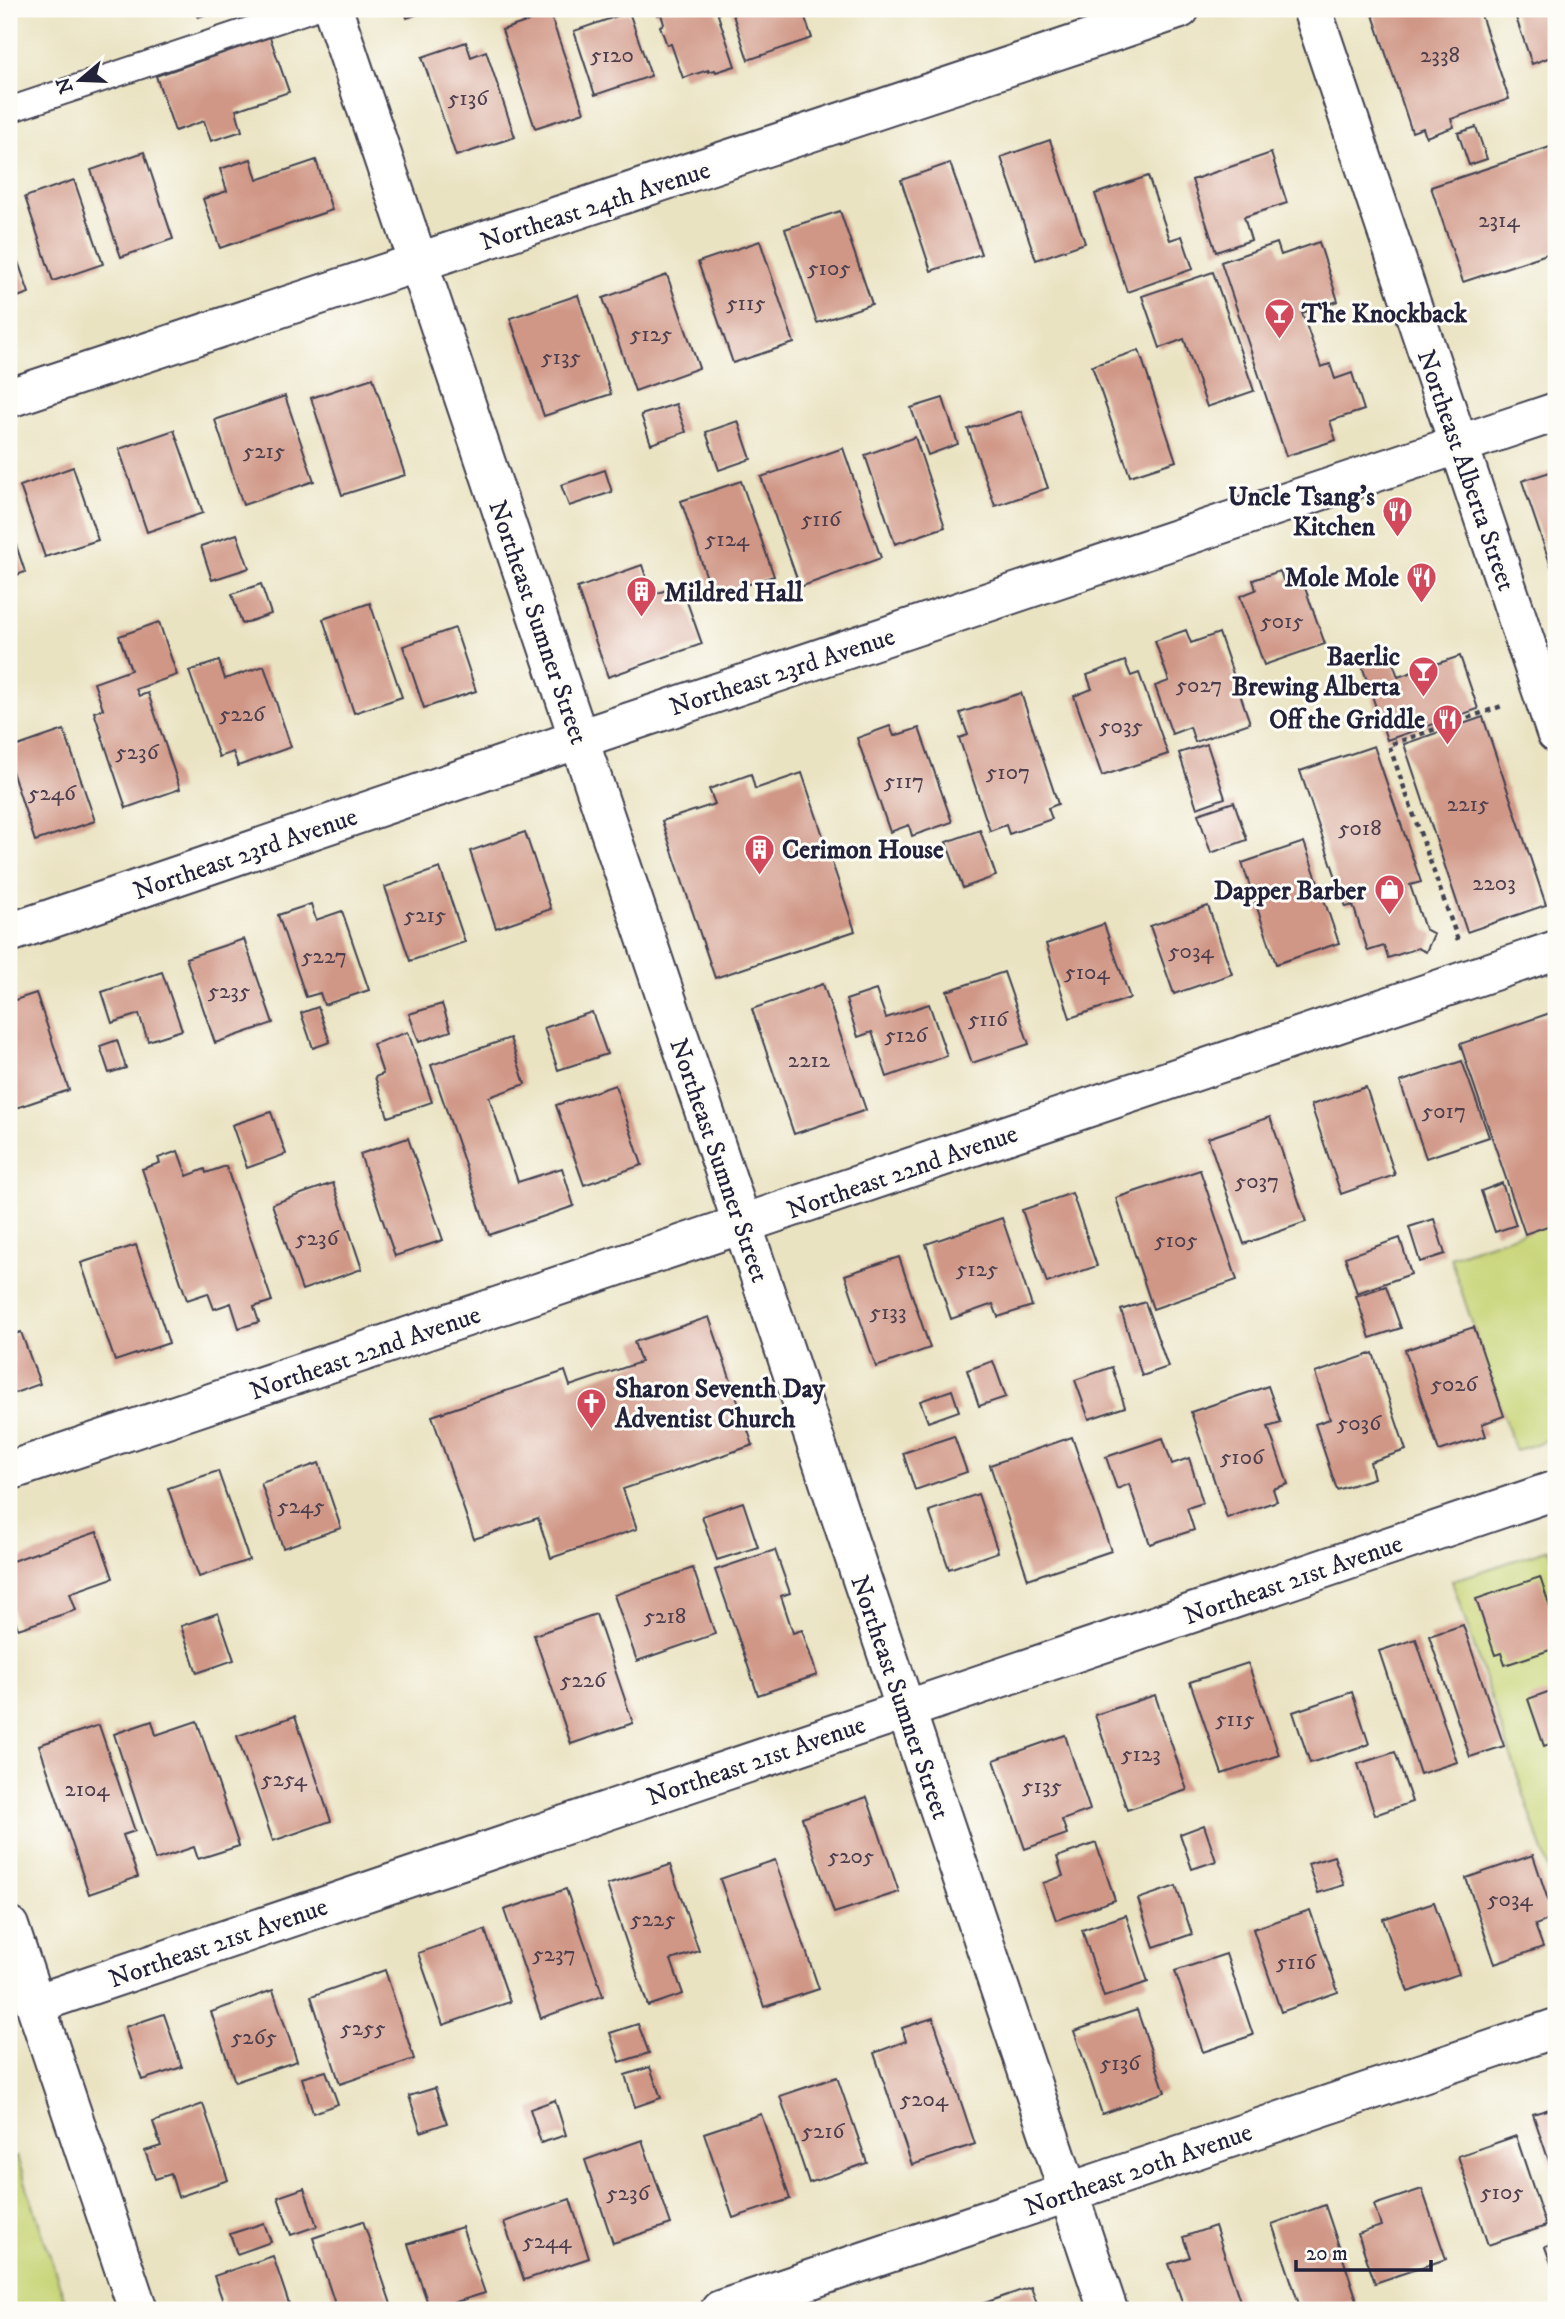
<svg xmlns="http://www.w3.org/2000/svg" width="1565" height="2319" font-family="'IM FELL DW Pica',serif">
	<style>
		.green { fill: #c7d476; stroke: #747b58; stroke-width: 2 }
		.building { fill: #d09786 }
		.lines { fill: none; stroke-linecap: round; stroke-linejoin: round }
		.lane-casing { stroke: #403f4f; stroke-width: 28 }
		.street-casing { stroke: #403f4f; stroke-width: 42 }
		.secondary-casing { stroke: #403f4f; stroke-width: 42 }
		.path { stroke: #403f4f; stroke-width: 4.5; stroke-dasharray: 5 5; stroke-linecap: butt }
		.lane { stroke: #fff; stroke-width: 24 }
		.street { stroke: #fff; stroke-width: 38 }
		.secondary { stroke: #fff; stroke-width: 38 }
		.labels { text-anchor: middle; stroke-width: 6; stroke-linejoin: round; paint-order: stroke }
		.number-label { font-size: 23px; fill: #4e3f4e }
		.street-label { font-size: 26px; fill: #22223b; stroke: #fdfcf7 }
		.poi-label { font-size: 26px; font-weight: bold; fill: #22223b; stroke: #fdfcf7; text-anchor: end }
	</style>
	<rect width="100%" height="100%" fill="#fdfcf7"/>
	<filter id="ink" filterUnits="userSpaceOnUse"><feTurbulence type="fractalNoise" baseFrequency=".0143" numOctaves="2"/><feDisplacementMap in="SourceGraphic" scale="14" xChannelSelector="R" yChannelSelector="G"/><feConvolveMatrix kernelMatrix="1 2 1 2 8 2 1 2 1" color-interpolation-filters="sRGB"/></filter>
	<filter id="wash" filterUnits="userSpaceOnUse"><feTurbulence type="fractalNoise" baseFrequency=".00686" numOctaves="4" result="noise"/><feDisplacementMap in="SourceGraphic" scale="28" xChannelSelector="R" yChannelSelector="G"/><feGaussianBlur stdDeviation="1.57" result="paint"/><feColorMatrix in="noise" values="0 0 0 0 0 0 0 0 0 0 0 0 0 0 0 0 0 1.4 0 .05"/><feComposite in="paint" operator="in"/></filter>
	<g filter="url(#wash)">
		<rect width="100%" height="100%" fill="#eae3c2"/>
		<path class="green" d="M1556,1221V1437L1515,1451L1450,1257Z
			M1549,1549L1556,1570V1890L1452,1581Z
			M17,2157L68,2310H9V2160Z"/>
		<g id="blocks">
			<path class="building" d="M195,9H222L198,17Z
				M404,9H432L407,18Z
				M654,9H716L735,66L716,72L715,70L708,72V70L683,78L671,44L667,45L660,26L664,24L661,14L657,15Z
				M731,9H802L812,38L748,60Z
				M1371,9H1479L1509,99L1451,119L1454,127L1426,137L1423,128L1412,132Z
				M1513,9H1556V55L1532,64Z
				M629,12L651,76L595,95L574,31Z
				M550,14L584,112L535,128L502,30Z
				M270,37L289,92L236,110L242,131L211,141L204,121L175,131L156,76Z
				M466,42L471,57L486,51L515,137L456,156L422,57Z
				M1476,127L1487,159L1469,165L1458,133Z
				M1050,140L1085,243L1036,260L1001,157Z
				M1556,145V251L1463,282L1431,187Z
				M144,152L173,239L121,257L91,170Z
				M1271,153L1287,203L1244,217L1251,240L1216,252L1192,180Z
				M251,159L257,180L316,160L332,210L220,248L203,199L227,191L220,169Z
				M950,163L981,254L931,271L901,180Z
				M1148,176L1170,240L1182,236L1193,269L1127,292L1095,194Z
				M74,180L103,264L53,281L25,197Z
				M840,211L872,304L817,323L785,229Z
				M9,236L29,293L9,300Z
				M760,241L794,343L733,363L698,262Z
				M1319,242L1338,301L1302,313L1321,367L1330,364L1335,379L1352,373L1364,410L1330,421L1336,440L1286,456L1221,262L1277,243L1281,255Z
				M1213,272L1254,391L1207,407L1184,339L1160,348L1142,296Z
				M667,275L699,368L635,391L603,298Z
				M578,295L611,394L544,416L510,318Z
				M1139,350L1176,461L1130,476L1092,366Z
				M373,378L405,475L342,495L311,398Z
				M285,396L314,481L243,505L215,420Z
				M943,398L958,444L928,455L911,408Z
				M676,404L686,432L651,444L641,415Z
				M1021,411L1048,488L995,506L968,429Z
				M738,421L751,459L719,470L706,432Z
				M174,430L203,513L147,532L119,449Z
				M915,437L945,527L895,544L865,455Z
				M843,448L881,558L800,587L761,477Z
				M73,467L98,540L45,557L20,486Z
				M605,470L612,492L569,506L561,485Z
				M1556,470V581L1522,481Z
				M741,481L774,576L713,596L681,501Z
				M9,524L25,572L9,578Z
				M237,534L249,568L212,580L201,546Z
				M642,565L652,595L681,585L702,644L608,677L577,588Z
				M1280,571L1283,580L1300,574L1325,644L1264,665L1240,596L1256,590L1253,580Z
				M261,584L271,614L242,624L232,594Z
				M370,603L402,697L354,713L323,619Z
				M159,622L177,675L136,689L139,696L148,693L180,789L126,808L94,712L103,709L94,683L131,670L119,636Z
				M455,628L476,691L424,708L403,646Z
				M1186,630L1191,643L1219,633L1250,723L1195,742L1190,727L1172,734L1155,686L1169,681L1155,641Z
				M1388,648L1398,677L1460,656L1478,709L1387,740L1359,657Z
				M219,661L225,679L264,666L291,747L238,766L233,752L219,757L189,671Z
				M1125,661L1131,676L1139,673L1168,754L1102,776L1074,696L1092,689L1087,675Z
				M1021,693L1058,804L1048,808L1052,819L1009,834L1006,825L990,831L959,738L968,735L960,713Z
				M1483,717L1546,905L1467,932L1404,744Z
				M890,726L894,736L919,728L952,822L912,836L909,825L890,832L857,738Z
				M64,730L95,821L35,841L9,762V749Z
				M1207,744L1225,798L1197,808L1179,753Z
				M1374,746L1421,882L1410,885L1425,929L1434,934L1426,952L1418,948L1388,958L1384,946L1368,951L1353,905L1346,907L1300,771Z
				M802,773L855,931L715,978L662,821L715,804L709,789L751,774L755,789Z
				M1234,802L1247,840L1211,853L1198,814Z
				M980,830L996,876L963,888L946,842Z
				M525,832L551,909L496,928L470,851Z
				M1304,842L1339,943L1276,964L1242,863Z
				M440,868L465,942L410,961L385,887Z
				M311,904L316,920L342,911L369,990L324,1005L320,993L306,997L278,915Z
				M1208,906L1232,974L1174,994L1150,926Z
				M1104,924L1130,998L1070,1018L1046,944Z
				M244,939L273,1023L215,1043L186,958Z
				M162,972L182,1030L148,1041L139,1014L112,1023L102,992Z
				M1004,972L1029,1044L972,1063L947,991Z
				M823,984L866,1110L794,1134L752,1009Z
				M876,990L886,1018L929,1004L947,1056L887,1077L872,1032L858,1037L846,1000Z
				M36,993L69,1090L13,1109L9,1098V1002Z
				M442,1004L451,1031L419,1042L409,1014Z
				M318,1007L330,1042L313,1048L301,1013Z
				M1556,1011V1223L1525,1234L1460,1044Z
				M592,1012L607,1054L558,1070L544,1028Z
				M408,1032L432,1102L388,1117L375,1077L383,1074L373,1044Z
				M510,1038L525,1084L489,1097L518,1182L562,1168L574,1206L489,1235L431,1065Z
				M117,1040L126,1068L109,1073L100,1046Z
				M1462,1061L1489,1137L1426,1158L1400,1082Z
				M615,1085L642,1165L584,1185L556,1105Z
				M1366,1087L1395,1175L1341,1194L1311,1105Z
				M271,1112L286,1154L247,1168L232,1125Z
				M1270,1117L1306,1222L1244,1244L1208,1138Z
				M408,1138L443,1240L395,1256L360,1154Z
				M178,1151L187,1176L205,1169L206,1173L226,1166L272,1301L254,1307L259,1322L239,1328L231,1303L214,1309L208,1293L187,1300L142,1169L160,1163L158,1158Z
				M1200,1170L1237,1280L1153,1309L1116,1198Z
				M333,1183L362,1269L302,1290L272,1204Z
				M1502,1183L1516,1225L1495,1232L1481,1191Z
				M1072,1193L1097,1266L1047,1283L1022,1210Z
				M1002,1218L1032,1306L998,1317L993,1304L951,1319L926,1244Z
				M1434,1219L1445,1254L1420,1262L1409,1227Z
				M1400,1238L1411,1274L1357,1293L1345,1257Z
				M136,1245L169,1343L115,1361L81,1263Z
				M899,1257L930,1348L876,1367L845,1275Z
				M1386,1286L1401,1328L1370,1338L1356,1296Z
				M1145,1302L1168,1367L1142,1376L1121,1310Z
				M709,1317L753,1445L623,1489L637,1529L551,1558L538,1518L474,1539L432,1416L565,1371L570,1386L641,1362L634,1342Z
				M1474,1327L1504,1416L1482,1424L1486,1436L1439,1451L1405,1350Z
				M21,1332L40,1384L9,1395V1336Z
				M1373,1353L1406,1450L1370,1462L1374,1478L1337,1490L1315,1424L1330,1419L1315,1373Z
				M993,1361L1006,1397L979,1406L967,1370Z
				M1112,1367L1125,1407L1089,1419L1075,1380Z
				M1268,1386L1281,1423L1268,1427L1288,1484L1273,1489L1277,1501L1227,1518L1191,1412Z
				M952,1390L959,1411L928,1422L920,1401Z
				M954,1436L967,1472L915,1490L903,1453Z
				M1072,1437L1111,1551L1028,1579L990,1465Z
				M1163,1438L1172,1464L1189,1458L1203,1503L1187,1508L1194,1530L1150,1544L1129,1484L1117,1489L1106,1457Z
				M319,1463L341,1528L283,1548L261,1483Z
				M218,1471L249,1560L199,1577L168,1488Z
				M978,1494L998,1552L949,1569L929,1511Z
				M743,1502L758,1547L717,1560L702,1516Z
				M97,1532L113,1578L70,1593L76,1610L18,1629L9,1601V1562Z
				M775,1550L790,1593L781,1596L793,1633L802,1630L817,1675L758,1695L715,1570Z
				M693,1568L715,1634L637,1661L614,1595Z
				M1540,1577L1556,1626V1648L1505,1665L1501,1653L1495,1655L1476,1599Z
				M218,1613L234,1660L197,1673L181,1626Z
				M596,1614L633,1723L571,1744L534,1635Z
				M1463,1625L1504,1746L1470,1757L1429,1636Z
				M1416,1639L1457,1762L1420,1774L1379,1651Z
				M1248,1663L1279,1755L1222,1774L1190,1682Z
				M1556,1689V1742L1544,1746L1528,1699Z
				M1352,1692L1369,1744L1310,1763L1293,1712Z
				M1155,1695L1187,1790L1127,1810L1095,1715Z
				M295,1716L331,1821L273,1841L237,1736Z
				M152,1721L156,1735L197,1721L239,1846L198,1859L194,1847L155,1860L114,1734Z
				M99,1725L135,1831L123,1835L138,1877L89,1894L39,1745Z
				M1065,1735L1090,1810L1062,1820L1067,1834L1025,1849L994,1760Z
				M1395,1752L1412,1802L1375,1815L1358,1764Z
				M867,1797L899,1892L834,1913L802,1818Z
				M1204,1825L1216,1861L1192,1869L1180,1834Z
				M1096,1843L1115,1900L1056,1920L1043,1883L1063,1876L1057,1857Z
				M1533,1855L1554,1918L1535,1925L1543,1947L1495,1964L1466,1878Z
				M1334,1856L1344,1885L1318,1893L1308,1864Z
				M775,1860L819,1989L764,2007L720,1879Z
				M670,1865L699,1951L671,1960L683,1994L648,2006L607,1885Z
				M1176,1886L1192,1934L1154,1947L1138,1899Z
				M566,1889L603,1996L541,2018L504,1910Z
				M1434,1902L1459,1974L1408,1992L1383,1919Z
				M1310,1910L1338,1992L1281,2012L1253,1929Z
				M1126,1915L1148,1982L1104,1997L1082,1930Z
				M485,1930L510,2002L443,2025L418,1953Z
				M1226,1954L1253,2035L1203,2052L1175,1971Z
				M385,1970L414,2059L340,2084L311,1996Z
				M273,1990L297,2061L235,2082L211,2012Z
				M1137,2010L1165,2092L1102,2114L1074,2031Z
				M164,2014L182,2067L142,2080L125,2027Z
				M933,2018L975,2144L912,2165L874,2053L906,2041L902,2028Z
				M638,2024L649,2053L620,2062L610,2033Z
				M650,2067L661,2098L635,2107L625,2075Z
				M326,2071L338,2104L313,2113L302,2078Z
				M837,2077L867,2163L809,2183L780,2096Z
				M435,2088L447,2123L421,2132L409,2096Z
				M555,2100L566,2135L541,2143L530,2109Z
				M203,2104L228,2180L178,2197L171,2174L155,2179L145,2151L161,2146L153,2122Z
				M1556,2107V2182L1533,2114Z
				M761,2114L790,2199L733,2218L704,2133Z
				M1516,2136L1546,2226L1488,2245L1458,2156Z
				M642,2140L671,2224L613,2243L585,2160Z
				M304,2188L317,2226L291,2235L278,2197Z
				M1422,2189L1446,2259L1375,2283L1358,2234L1381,2226L1374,2205Z
				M570,2199L589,2258L524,2280L504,2222Z
				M1325,2205L1357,2300L1327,2310H1301L1272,2224Z
				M363,2221L393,2310H337L313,2238Z
				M264,2223L271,2242L237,2254L230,2234Z
				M1215,2226L1243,2310H1185L1169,2264L1190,2257L1183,2237Z
				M462,2227L485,2293L430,2310L408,2244Z
				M1556,2243V2277L1545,2247Z
				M273,2256L291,2310H226L214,2276Z
				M1031,2287L1039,2310H977L975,2306Z"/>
		</g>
	</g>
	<g filter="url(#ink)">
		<use href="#blocks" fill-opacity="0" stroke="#403f4f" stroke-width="2"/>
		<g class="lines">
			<defs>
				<path id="lane" d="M9,110L312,9"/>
				<path id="street" d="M333,9L1108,2310
					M9,398C400,269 791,142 1180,9
					M9,933L579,739L1556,412
					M9,1471L1556,950
					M9,1926L138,2310
					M35,2004L1556,1490
					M720,2310L1556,2028"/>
				<path id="secondary" d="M1312,9L1556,733"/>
			</defs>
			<use href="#lane" class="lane-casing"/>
			<use href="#street" class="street-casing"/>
			<use href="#secondary" class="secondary-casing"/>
			<path class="path" d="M1458,940L1389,745L1502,706"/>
			<use href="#lane" class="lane"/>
			<use href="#street" class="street"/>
			<use href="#secondary" class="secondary"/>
		</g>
	</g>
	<defs>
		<symbol id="bar-pin" viewBox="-11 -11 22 30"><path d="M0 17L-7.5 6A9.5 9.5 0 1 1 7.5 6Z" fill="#d1495b" stroke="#fdfcf7"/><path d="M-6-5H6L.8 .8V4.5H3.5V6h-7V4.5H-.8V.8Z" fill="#fff"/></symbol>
		<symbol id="restaurant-pin" viewBox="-11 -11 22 30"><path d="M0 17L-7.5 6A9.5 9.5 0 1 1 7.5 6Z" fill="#d1495b" stroke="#fdfcf7"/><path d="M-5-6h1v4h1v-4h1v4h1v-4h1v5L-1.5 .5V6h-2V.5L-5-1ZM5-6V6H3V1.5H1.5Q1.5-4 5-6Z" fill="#fff"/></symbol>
		<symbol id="building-pin" viewBox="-11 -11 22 30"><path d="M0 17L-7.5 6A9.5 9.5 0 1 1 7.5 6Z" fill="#d1495b" stroke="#fdfcf7"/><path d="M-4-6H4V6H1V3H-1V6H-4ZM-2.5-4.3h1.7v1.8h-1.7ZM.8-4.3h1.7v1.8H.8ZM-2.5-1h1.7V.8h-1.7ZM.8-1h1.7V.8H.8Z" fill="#fff"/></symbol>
		<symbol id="shop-pin" viewBox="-11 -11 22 30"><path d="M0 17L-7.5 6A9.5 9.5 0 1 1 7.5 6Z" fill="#d1495b" stroke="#fdfcf7"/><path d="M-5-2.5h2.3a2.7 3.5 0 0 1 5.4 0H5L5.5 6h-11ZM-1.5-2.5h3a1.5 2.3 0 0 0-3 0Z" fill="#fff"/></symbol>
		<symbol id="church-pin" viewBox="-11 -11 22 30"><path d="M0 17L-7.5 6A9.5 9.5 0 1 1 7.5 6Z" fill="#d1495b" stroke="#fdfcf7"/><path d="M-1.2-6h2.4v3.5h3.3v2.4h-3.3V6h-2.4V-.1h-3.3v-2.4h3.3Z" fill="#fff"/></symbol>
	</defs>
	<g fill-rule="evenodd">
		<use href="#bar-pin" x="1262" y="296" width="35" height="47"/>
		<use href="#restaurant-pin" x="1380" y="494" width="35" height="47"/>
		<use href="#restaurant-pin" x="1404" y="560" width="35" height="47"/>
		<use href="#building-pin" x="624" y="574" width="35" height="47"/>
		<use href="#bar-pin" x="1406" y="654" width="35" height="47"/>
		<use href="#restaurant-pin" x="1430" y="702" width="35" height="47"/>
		<use href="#building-pin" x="742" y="832" width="35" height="47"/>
		<use href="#shop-pin" x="1372" y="872" width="35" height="47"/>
		<use href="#church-pin" x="574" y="1386" width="35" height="47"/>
	</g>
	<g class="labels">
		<g class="number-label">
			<text x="612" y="62">5120</text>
			<text x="1440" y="62">2338</text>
			<text x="468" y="105">5136</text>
			<text x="1499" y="227">2314</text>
			<text x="829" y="275">5105</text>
			<text x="746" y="310">5115</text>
			<text x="651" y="341">5125</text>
			<text x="561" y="364">5135</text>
			<text x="264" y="458">5215</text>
			<text x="821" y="526">5116</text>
			<text x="727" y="546">5124</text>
			<text x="1282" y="628">5015</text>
			<text x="1199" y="692">5027</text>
			<text x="242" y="721">5226</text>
			<text x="1121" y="733">5035</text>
			<text x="137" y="759">5236</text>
			<text x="1008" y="779">5107</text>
			<text x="904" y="788">5117</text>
			<text x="52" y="800">5246</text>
			<text x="1468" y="811">2215</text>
			<text x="1360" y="835">5018</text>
			<text x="1494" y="890">2203</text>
			<text x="425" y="922">5215</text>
			<text x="1191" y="958">5034</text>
			<text x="324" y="963">5227</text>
			<text x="1087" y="979">5104</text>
			<text x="229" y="998">5235</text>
			<text x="988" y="1026">5116</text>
			<text x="906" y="1042">5126</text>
			<text x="809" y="1067">2212</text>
			<text x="1444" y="1118">5017</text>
			<text x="1257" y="1188">5037</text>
			<text x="317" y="1245">5236</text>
			<text x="1176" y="1247">5105</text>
			<text x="977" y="1276">5125</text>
			<text x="888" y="1319">5133</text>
			<text x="1454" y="1391">5026</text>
			<text x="1359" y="1430">5036</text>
			<text x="1242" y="1464">5106</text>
			<text x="301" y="1513">5245</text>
			<text x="665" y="1623">5218</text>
			<text x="583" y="1687">5226</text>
			<text x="1235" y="1726">5115</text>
			<text x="1141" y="1761">5123</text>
			<text x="284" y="1786">5254</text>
			<text x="1042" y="1793">5135</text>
			<text x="87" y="1796">2104</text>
			<text x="851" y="1863">5205</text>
			<text x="1510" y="1906">5034</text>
			<text x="653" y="1926">5225</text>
			<text x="554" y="1961">5237</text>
			<text x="1296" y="1969">5116</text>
			<text x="363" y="2035">5255</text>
			<text x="254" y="2044">5265</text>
			<text x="1120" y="2070">5136</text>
			<text x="924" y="2106">5204</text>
			<text x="823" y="2138">5216</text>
			<text x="1502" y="2199">5105</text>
			<text x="628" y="2200">5236</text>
			<text x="547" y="2248">5244</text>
		</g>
		<g class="street-label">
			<text transform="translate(595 205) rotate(-18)" y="9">Northeast 24th Avenue</text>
			<text transform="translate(1467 470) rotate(71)" y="9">Northeast Alberta Street</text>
			<text transform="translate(539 622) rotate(71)" y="9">Northeast Sumner Street</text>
			<text transform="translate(782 671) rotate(-18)" y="9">Northeast 23rd Avenue</text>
			<text transform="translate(245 853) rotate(-19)" y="9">Northeast 23rd Avenue</text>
			<text transform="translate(720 1160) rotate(71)" y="9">Northeast Sumner Street</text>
			<text transform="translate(902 1171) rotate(-19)" y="9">Northeast 22nd Avenue</text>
			<text transform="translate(365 1352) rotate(-19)" y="9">Northeast 22nd Avenue</text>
			<text transform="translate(1293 1579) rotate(-19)" y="9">Northeast 21st Avenue</text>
			<text transform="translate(901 1697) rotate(71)" y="9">Northeast Sumner Street</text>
			<text transform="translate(756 1760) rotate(-19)" y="9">Northeast 21st Avenue</text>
			<text transform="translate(218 1942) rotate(-19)" y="9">Northeast 21st Avenue</text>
			<text transform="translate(1138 2169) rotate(-19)" y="9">Northeast 20th Avenue</text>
		</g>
		<g class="poi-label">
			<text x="1302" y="322" text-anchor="start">The Knockback</text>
			<text x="1375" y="505">Uncle Tsang's<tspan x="1375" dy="30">Kitchen</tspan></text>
			<text x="1399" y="586">Mole Mole</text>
			<text x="664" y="601" text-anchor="start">Mildred Hall</text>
			<text x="1400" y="665">Baerlic<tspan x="1400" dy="30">Brewing Alberta</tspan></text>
			<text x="1425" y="728">Off the Griddle</text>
			<text x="782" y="858" text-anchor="start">Cerimon House</text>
			<text x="1366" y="899">Dapper Barber</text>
			<text x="615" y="1397" text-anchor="start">Sharon Seventh Day<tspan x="615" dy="30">Adventist Church</tspan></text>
		</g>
	</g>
	<rect width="1565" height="2319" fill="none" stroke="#fdfcf7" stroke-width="35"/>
	<g transform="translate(80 80) rotate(251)" stroke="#fdfcf7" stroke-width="5" paint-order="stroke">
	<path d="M0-5L12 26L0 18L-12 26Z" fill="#22223b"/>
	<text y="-10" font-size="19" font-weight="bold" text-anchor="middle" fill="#22223b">N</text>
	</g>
	<path d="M1296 2260v10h135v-10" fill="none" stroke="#22223b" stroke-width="3.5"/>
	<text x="1306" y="2260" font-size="21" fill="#22223b" stroke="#fdfcf7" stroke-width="5" paint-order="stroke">20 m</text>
</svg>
